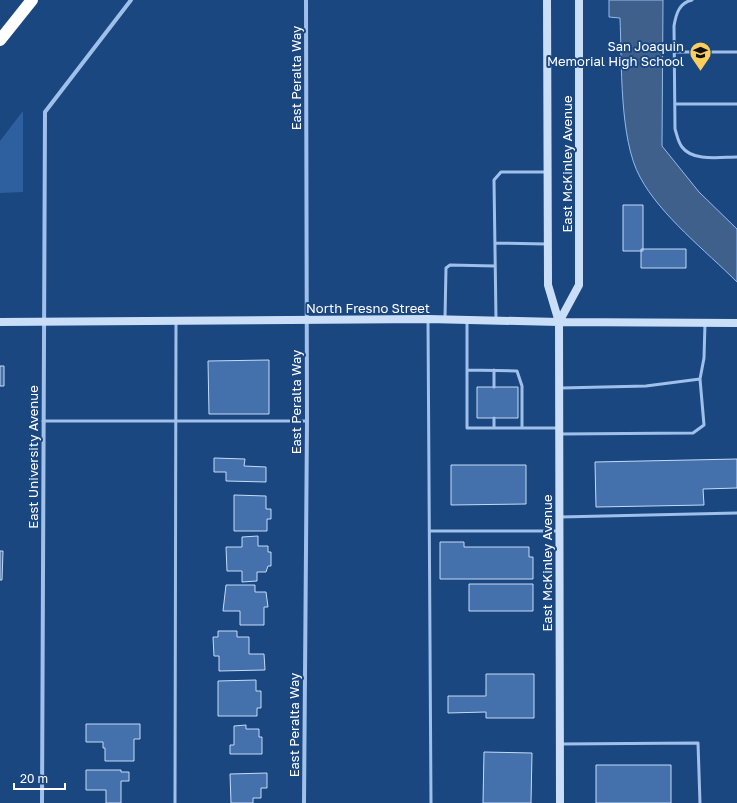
<svg xmlns="http://www.w3.org/2000/svg" width="737" height="803" font-family="'Golos Text',sans-serif">
	<style>
		.green { fill: #2e60a0 }
		.water { fill: #40608c; stroke: #92bbec }
		.building { fill: #4470ab; stroke: #c4dbf8 }
		.lines { fill: none; stroke-linecap: round; stroke-linejoin: round }
		.lane { stroke: #9fc0ea; stroke-width: 3 }
		.street { stroke: #9fc0ea; stroke-width: 4 }
		.secondary { stroke: #cbdef8; stroke-width: 8 }
		.highway { stroke: #fff; stroke-width: 12 }
		.labels { text-anchor: middle; stroke-width: 4; stroke-linejoin: round; paint-order: stroke }
		.poi-label { font-size: 13px; fill: #fff; stroke: #1b4781; text-anchor: end }
		.street-label { font-size: 13px; fill: #fff; stroke: #1b4781 }
	</style>
	<rect width="100%" height="100%" fill="#1b4781"/>
	<path class="green" d="M23,111V192L0,193V141Z"/>
	<path class="water" d="M609,0H663L662,146L699,192L737,229V282C706,251 660,215 640,177C619,139 622,62 620,18L609,17Z"/>
	<path class="building" d="M623,205H643V251H623Z
		M641,249H686V268H641Z
		M269,360V414H209L208,361Z
		M0,366H4V386H0Z
		M477,387H518V418H477Z
		M214,458L245,459L244,466L266,467V482L226,481V472H214Z
		M737,459V488L703,489L704,505L596,507L595,462Z
		M451,465H526V504L451,505Z
		M234,495L266,496V509H271V519H267V531H234Z
		M258,536V546H268V552H271V566H268L266,572H257V581L242,582V571H227L226,547H242V537Z
		M440,542H464V547H529V557H533V579H440Z
		M0,551H3L2,580H0Z
		M469,584H533V611H469Z
		M226,585H255V592H266L268,607H264V625H240V611H223Z
		M218,631H237V637H249V654H264L265,670L219,671V656H214L213,637H218Z
		M486,674H534V718H486V712L448,713V696H486Z
		M256,680V691H261V708H257V716H218V681Z
		M86,724H140V739H134V761H105V748H103V742H86Z
		M246,725V729H259V737H262V754H230V745H234V726Z
		M484,752L532,753L531,803H483Z
		M596,765H671V803H596Z
		M86,770H121V772H129V781H121V803H106V790H86Z
		M267,773V788H261V798H253V803H231L230,774Z"/>
	<g class="lines">
		<path class="lane" d="M692,0C679,3 676,14 674,26L675,129C677,135 678,142 682,147C693,162 721,157 737,157
			M675,52H737
			M675,104H737
			M495,243L546,244
			M445,318L446,268L450,265L495,266
			M428,319L431,803
			M496,319L494,180L501,172H547
			M467,321V428H559
			M467,370L517,371L522,386V427
			M494,370V387
			M561,388L646,386L700,379L704,358L705,323
			M494,418V427
			M43,421H307
			M560,434L693,433L704,425L700,379
			M560,517L737,513
			M430,531H559
			M560,744L698,743L700,803
			M175,803L176,321"/>
		<path class="street" d="M42,803L45,112L131,0
			M304,803L307,421L306,0"/>
		<path class="secondary" d="M547,0L548,285L559,322L560,803
			M0,322L428,319L559,322L737,323
			M559,322L579,285V0"/>
		<path class="highway" d="M0,40L32,0"/>
	</g>
	<defs>
		<symbol id="school-pin" viewBox="-11 -11 22 30"><path d="M0 17L-7.5 6A9.5 9.5 0 1 1 7.5 6Z" fill="#fbcf5c" stroke="#1b4781"/><path d="M0-5L7-2L0 1L-7-2ZM-4 1L0 2.5L4 1V4Q0 6-4 4Z" fill="#111"/></symbol>
	</defs>
	<g fill-rule="evenodd">
		<use href="#school-pin" x="688" y="40" width="25" height="34"/>
	</g>
	<g class="labels">
		<g class="poi-label">
			<text x="684" y="51">San Joaquin<tspan x="684" dy="15">Memorial High School</tspan></text>
		</g>
		<g class="street-label">
			<text transform="translate(296 78) rotate(-90)" y="5">East Peralta Way</text>
			<text transform="translate(567 164) rotate(-90)" y="5">East McKinley Avenue</text>
			<text x="368" y="313">North Fresno Street</text>
			<text transform="translate(296 402) rotate(-90)" y="5">East Peralta Way</text>
			<text transform="translate(33 457) rotate(-90)" y="5">East University Avenue</text>
			<text transform="translate(547 563) rotate(-90)" y="5">East McKinley Avenue</text>
			<text transform="translate(294 725) rotate(-90)" y="5">East Peralta Way</text>
		</g>
	</g>
	<path d="M14 783v6h51v-6" fill="none" stroke="#ffffff" stroke-width="2"/>
	<text x="20" y="783" font-size="12" fill="#ffffff" stroke="#1b4781" stroke-width="3" paint-order="stroke">20 m</text>
</svg>
